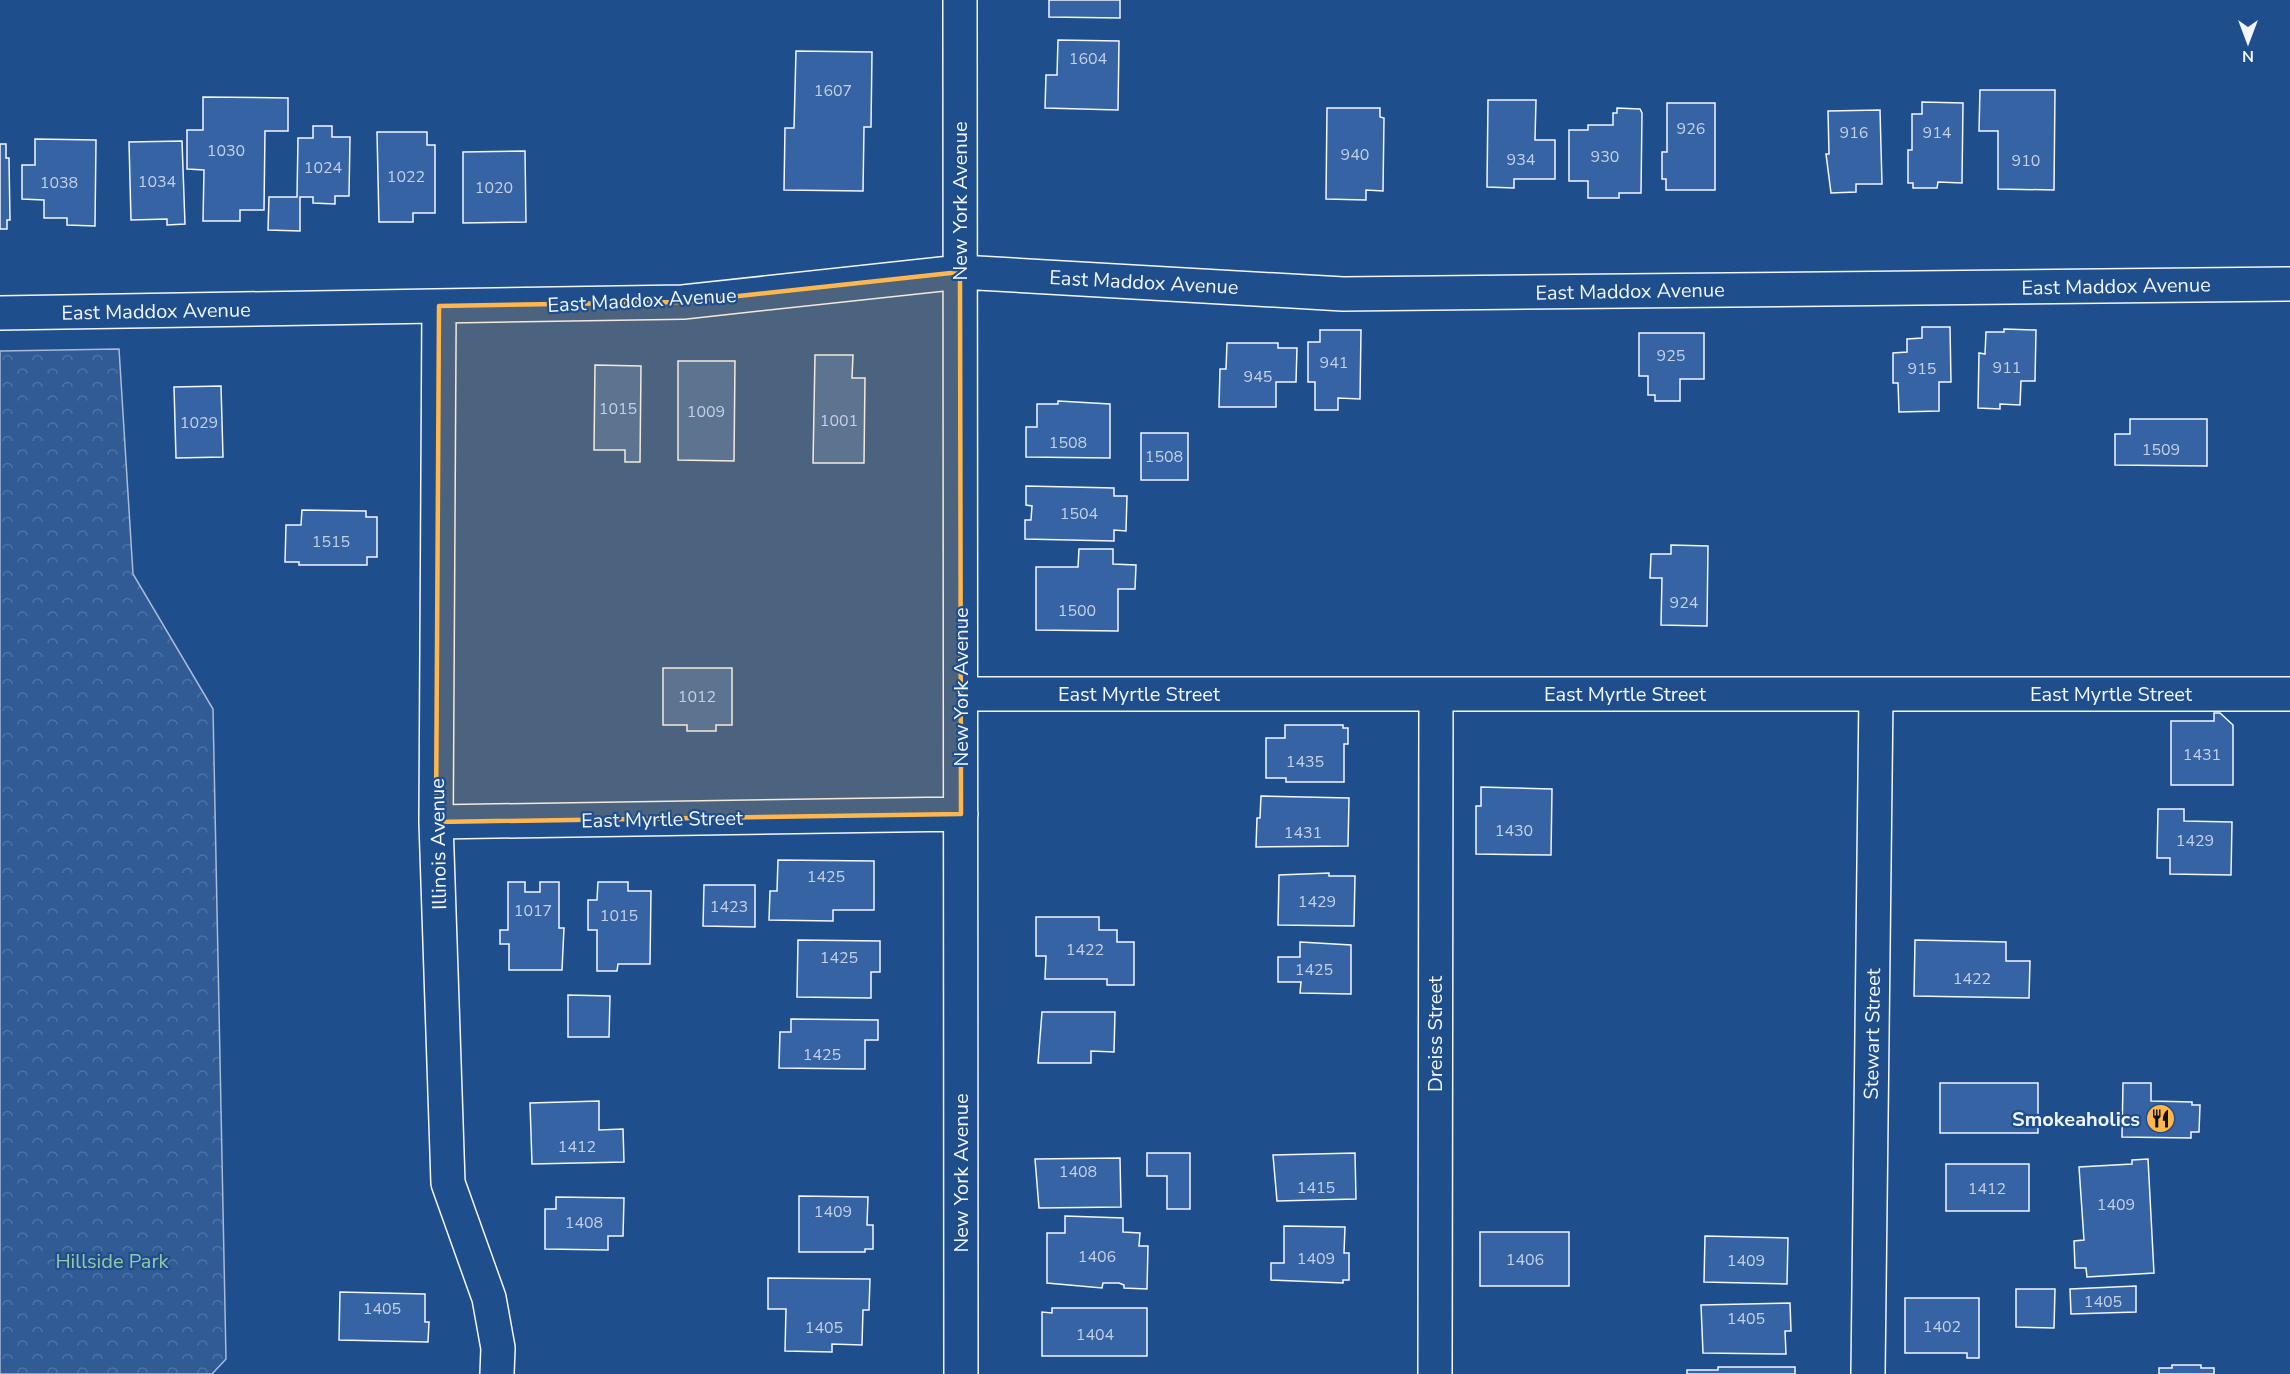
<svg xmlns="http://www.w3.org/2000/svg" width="2290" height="1374" font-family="'Nunito Sans',sans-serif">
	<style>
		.forest { fill: url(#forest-crowns); stroke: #a8bbd7; stroke-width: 1.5 }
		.building { fill: #3563a3; stroke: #f2f6ff; stroke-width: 1.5 }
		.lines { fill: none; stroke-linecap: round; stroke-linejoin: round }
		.minor-casing { stroke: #f2f6ff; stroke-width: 36 }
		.minor { stroke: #1f4e8c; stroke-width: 33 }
		.marked { fill: #ffb74d; fill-opacity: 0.2; stroke: #ffb74d; stroke-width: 4.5; stroke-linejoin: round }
		.labels { text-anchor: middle; stroke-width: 4.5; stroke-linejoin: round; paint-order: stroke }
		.number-label { font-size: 16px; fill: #c3d1e8 }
		.street-label { font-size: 20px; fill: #f2f6ff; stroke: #1f4e8c }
		.poi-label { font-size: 20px; font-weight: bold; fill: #f2f6ff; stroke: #1f4e8c; text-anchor: end }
		.park-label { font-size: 20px; fill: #97c8a6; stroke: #1f4e8c }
	</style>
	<defs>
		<pattern id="forest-crowns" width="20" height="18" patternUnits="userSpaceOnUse" patternTransform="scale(1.5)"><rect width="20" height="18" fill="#305b95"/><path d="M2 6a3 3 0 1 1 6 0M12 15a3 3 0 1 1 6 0" fill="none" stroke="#4e73a5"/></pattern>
	</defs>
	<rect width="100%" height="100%" fill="#1f4e8c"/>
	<path class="forest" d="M119,349L133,574L213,709L226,1359L212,1374H0V351Z"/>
	<path class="building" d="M1049,0H1120V18L1049,17Z
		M1058,40L1119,41L1118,110L1045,108L1046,75H1057Z
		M796,51L872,52L871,127H864L863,191L784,190L785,128H794Z
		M1980,90H2055L2054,190L1998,189V131H1979Z
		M203,97L288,98V131H265L264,210H240V221H203L204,170L187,169V130H203Z
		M1488,100H1536L1535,140H1555V179H1514V188L1487,187Z
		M1922,102L1963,103L1962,183L1938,182L1937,188H1913V183H1908V150H1912V114H1922Z
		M1667,103H1715V190H1666V179H1662V152H1667Z
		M1327,108H1380V117L1384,118L1383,191L1366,190V200L1326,199Z
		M1617,108L1640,109L1642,113L1641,193H1619V198H1588V181H1569V130H1588V125H1613V113H1617Z
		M1880,110L1882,184H1856V192L1831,193L1826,154H1829L1828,111Z
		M313,126H332V137H350L349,196H335V204L313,203V197H300V231L268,230L269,197H297L298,138H313Z
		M377,132H427V145H435V213H413V222H379Z
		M35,139L96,140L95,226L67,225V218H44V200L22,199V165H35Z
		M182,141L185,224L167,225V219L131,220L129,142Z
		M0,144H6V158H9L10,220H7V229H0Z
		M525,151L526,222L463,223V152Z
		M1922,327H1950L1951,382H1939V411L1899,412L1898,383H1893V353L1907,352V339L1922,338Z
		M2004,329L2036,330L2035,381H2021L2020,405L2000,404V409L1978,408L1979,353L1985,354L1986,332H2004Z
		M1320,330H1361L1360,399L1338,398V410H1315V382H1308V342H1320Z
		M1639,333H1704V379H1680V401H1655V395H1648V376H1639Z
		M1227,343H1278V348H1297L1296,382H1276V407H1219L1220,369H1226Z
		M815,355H853L852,378H865L864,463H813Z
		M678,361H735L734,461L678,460Z
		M595,365L641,366L640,462H625V450H594Z
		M221,386L223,457L176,458L174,387Z
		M1058,401L1110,404V458L1026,457V427H1037V404H1058Z
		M2130,419H2207V466L2115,465V434H2130Z
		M1141,433H1188V480H1141Z
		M1026,486L1114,488V496H1127L1126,531L1114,530V541L1025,539V520H1031L1032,506L1026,505Z
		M302,510L366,511V517H377V557H367V565H299V562H285L286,525H301Z
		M1671,545L1708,546L1707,626L1661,625L1662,578H1650L1651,554H1671Z
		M1079,549H1113V564L1136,565L1135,589H1118V631L1036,630V567H1078Z
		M663,668H732V725H716V731H687V725H663Z
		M2214,713H2220L2233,725V785H2171V721H2214Z
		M1285,725H1343V728H1348V744H1344V782H1286V778H1266V738H1285Z
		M1481,787L1552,789L1551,855L1476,854V806H1481Z
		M1261,796L1349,798L1348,846L1256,847L1257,818H1260Z
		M2158,809H2184V821L2232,822L2231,875L2170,874V858H2157Z
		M778,860L874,861V910H833V921L769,920L770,891H777Z
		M1329,873V876H1355L1354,926L1278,925L1279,875Z
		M508,882H525V892H540V882H559V928H564L562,970H509V944H500V930H508Z
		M598,882H628V891H651L650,964H618L617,971H597V930H588V900H597Z
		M704,885H755V927L703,926Z
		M1036,917H1099V930H1117V942H1134V985H1107V979H1045L1046,956H1036Z
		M798,940L880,941V972H871V998L797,997Z
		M1915,940L2006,942V961H2030L2029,998L1914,996Z
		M1300,942L1351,945V994L1300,993L1301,982H1278V957H1300Z
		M568,995L610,996L609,1037H568Z
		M1042,1012H1115L1114,1052L1091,1051V1063H1038Z
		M791,1019L878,1020V1040H865V1069L779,1068L780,1032H791Z
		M1940,1083H2038V1133H1940Z
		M2123,1083H2151V1101L2192,1102V1105H2200L2199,1132H2191V1138L2122,1137Z
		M599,1101V1130L623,1129L624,1162L532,1164L530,1103Z
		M1147,1153H1190V1209H1167V1176H1147Z
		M1355,1153L1356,1199L1277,1201L1273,1155Z
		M1120,1158L1121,1207L1039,1208L1035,1159Z
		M2148,1159L2154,1273L2087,1277L2086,1268H2075L2074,1241L2084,1240L2079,1167L2132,1164V1160Z
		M1946,1164H2029V1211H1946Z
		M799,1196L868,1197L867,1225H873V1249H865V1252H799Z
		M556,1197L624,1198L623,1236H608V1250L545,1249V1209H556Z
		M1065,1216L1123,1218V1232L1140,1233L1139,1246H1148L1147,1289L1124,1288V1285L1119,1283H1103L1102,1288L1047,1283V1233H1065Z
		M1284,1226L1345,1227L1344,1253H1349V1280H1343V1283L1271,1280V1263H1284Z
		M1480,1232H1569V1286H1480Z
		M1705,1236L1788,1238L1787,1284L1704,1282Z
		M768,1278L870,1279L869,1310H863L862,1345L832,1344V1352L785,1351L786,1309H768Z
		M2136,1286V1312L2071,1314L2070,1289Z
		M2016,1289H2055L2054,1328L2016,1327Z
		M340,1292L425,1294V1322H429L428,1342L339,1340Z
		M1905,1298H1979V1358H1967V1353H1905Z
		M1790,1303L1791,1331H1785L1786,1354L1703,1353L1701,1305Z
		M1052,1308H1147V1356H1042V1312L1052,1313Z
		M2172,1365H2201V1368H2214V1374H2159V1368H2172Z
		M1718,1367H1795V1374H1687V1370H1718Z"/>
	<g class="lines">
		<defs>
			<path id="minor" d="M960,0L961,1374
				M439,306L436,822L448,1183L489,1298L498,1348L497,1374
				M0,313L683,302L960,272L1343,294L2290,284
				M961,694H2290
				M436,822L961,814
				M1435,1374L1436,694
				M1868,1374L1876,694"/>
		</defs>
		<use href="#minor" class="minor-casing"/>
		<use href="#minor" class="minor"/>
	</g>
	<path class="marked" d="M960,272L961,814L436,822L439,306L683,302Z"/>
	<defs>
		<symbol id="restaurant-disc" viewBox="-11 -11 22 22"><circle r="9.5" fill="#ffb74d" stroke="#1f4e8c"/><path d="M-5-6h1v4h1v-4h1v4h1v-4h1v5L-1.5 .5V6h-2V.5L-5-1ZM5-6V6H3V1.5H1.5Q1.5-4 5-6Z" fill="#111"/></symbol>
	</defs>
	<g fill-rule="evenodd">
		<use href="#restaurant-disc" x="2144" y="1102" width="33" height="33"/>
	</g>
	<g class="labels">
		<g class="number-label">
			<text x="1088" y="64">1604</text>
			<text x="833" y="96">1607</text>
			<text x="1691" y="134">926</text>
			<text x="1854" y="138">916</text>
			<text x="1937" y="138">914</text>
			<text x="226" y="156">1030</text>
			<text x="1355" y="160">940</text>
			<text x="1605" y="162">930</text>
			<text x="1521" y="165">934</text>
			<text x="2026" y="166">910</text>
			<text x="323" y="173">1024</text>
			<text x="406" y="182">1022</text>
			<text x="157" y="187">1034</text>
			<text x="59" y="188">1038</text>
			<text x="494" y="193">1020</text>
			<text x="1671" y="361">925</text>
			<text x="1334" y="368">941</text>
			<text x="2007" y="373">911</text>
			<text x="1922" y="374">915</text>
			<text x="1258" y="382">945</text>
			<text x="618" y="414">1015</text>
			<text x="706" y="417">1009</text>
			<text x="839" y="426">1001</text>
			<text x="199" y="428">1029</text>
			<text x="1068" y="448">1508</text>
			<text x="2161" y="455">1509</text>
			<text x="1164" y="462">1508</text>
			<text x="1079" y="519">1504</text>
			<text x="331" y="547">1515</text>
			<text x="1684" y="608">924</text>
			<text x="1077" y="616">1500</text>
			<text x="697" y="702">1012</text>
			<text x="2202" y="760">1431</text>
			<text x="1305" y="767">1435</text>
			<text x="1514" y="836">1430</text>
			<text x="1303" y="838">1431</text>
			<text x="2195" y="846">1429</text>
			<text x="826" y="882">1425</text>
			<text x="1317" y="907">1429</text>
			<text x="729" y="912">1423</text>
			<text x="533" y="916">1017</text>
			<text x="619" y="921">1015</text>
			<text x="1085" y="955">1422</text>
			<text x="839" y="963">1425</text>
			<text x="1314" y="975">1425</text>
			<text x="1972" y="984">1422</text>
			<text x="822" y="1060">1425</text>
			<text x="577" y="1152">1412</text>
			<text x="1078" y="1177">1408</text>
			<text x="1316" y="1193">1415</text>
			<text x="1987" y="1194">1412</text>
			<text x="2116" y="1210">1409</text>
			<text x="833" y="1217">1409</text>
			<text x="584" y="1228">1408</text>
			<text x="1097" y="1262">1406</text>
			<text x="1316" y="1264">1409</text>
			<text x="1525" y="1265">1406</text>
			<text x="1746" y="1266">1409</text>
			<text x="2103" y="1307">1405</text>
			<text x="382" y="1314">1405</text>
			<text x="1746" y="1324">1405</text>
			<text x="1942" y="1332">1402</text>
			<text x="824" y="1333">1405</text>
			<text x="1095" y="1340">1404</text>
		</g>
		<g class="street-label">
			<text transform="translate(960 201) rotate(-90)" y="7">New York Avenue</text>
			<text transform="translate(1144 282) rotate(3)" y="7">East Maddox Avenue</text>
			<text transform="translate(2116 286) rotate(-1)" y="7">East Maddox Avenue</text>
			<text transform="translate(1630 291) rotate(-1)" y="7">East Maddox Avenue</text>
			<text transform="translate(642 300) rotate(-3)" y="7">East Maddox Avenue</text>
			<text transform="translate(156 311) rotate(-1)" y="7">East Maddox Avenue</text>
			<text transform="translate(961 687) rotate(-90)" y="7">New York Avenue</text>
			<text x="1139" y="701">East Myrtle Street</text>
			<text x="1625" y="701">East Myrtle Street</text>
			<text x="2111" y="701">East Myrtle Street</text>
			<text transform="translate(662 819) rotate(-1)" y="7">East Myrtle Street</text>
			<text transform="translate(438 844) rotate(-91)" y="7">Illinois Avenue</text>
			<text transform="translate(1435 1034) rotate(-90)" y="7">Dreiss Street</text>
			<text transform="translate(1872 1034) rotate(-89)" y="7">Stewart Street</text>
			<text transform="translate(961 1173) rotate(-90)" y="7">New York Avenue</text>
		</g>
		<g class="poi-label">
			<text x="2140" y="1126">Smokeaholics</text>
		</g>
		<g class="park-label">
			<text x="112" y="1268">Hillside Park</text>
		</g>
	</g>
	<g transform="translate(2248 42) rotate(180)" stroke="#1f4e8c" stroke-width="4.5" paint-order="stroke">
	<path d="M0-4.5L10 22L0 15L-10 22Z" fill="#f2f6ff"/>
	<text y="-9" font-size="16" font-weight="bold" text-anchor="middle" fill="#f2f6ff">N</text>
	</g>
</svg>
